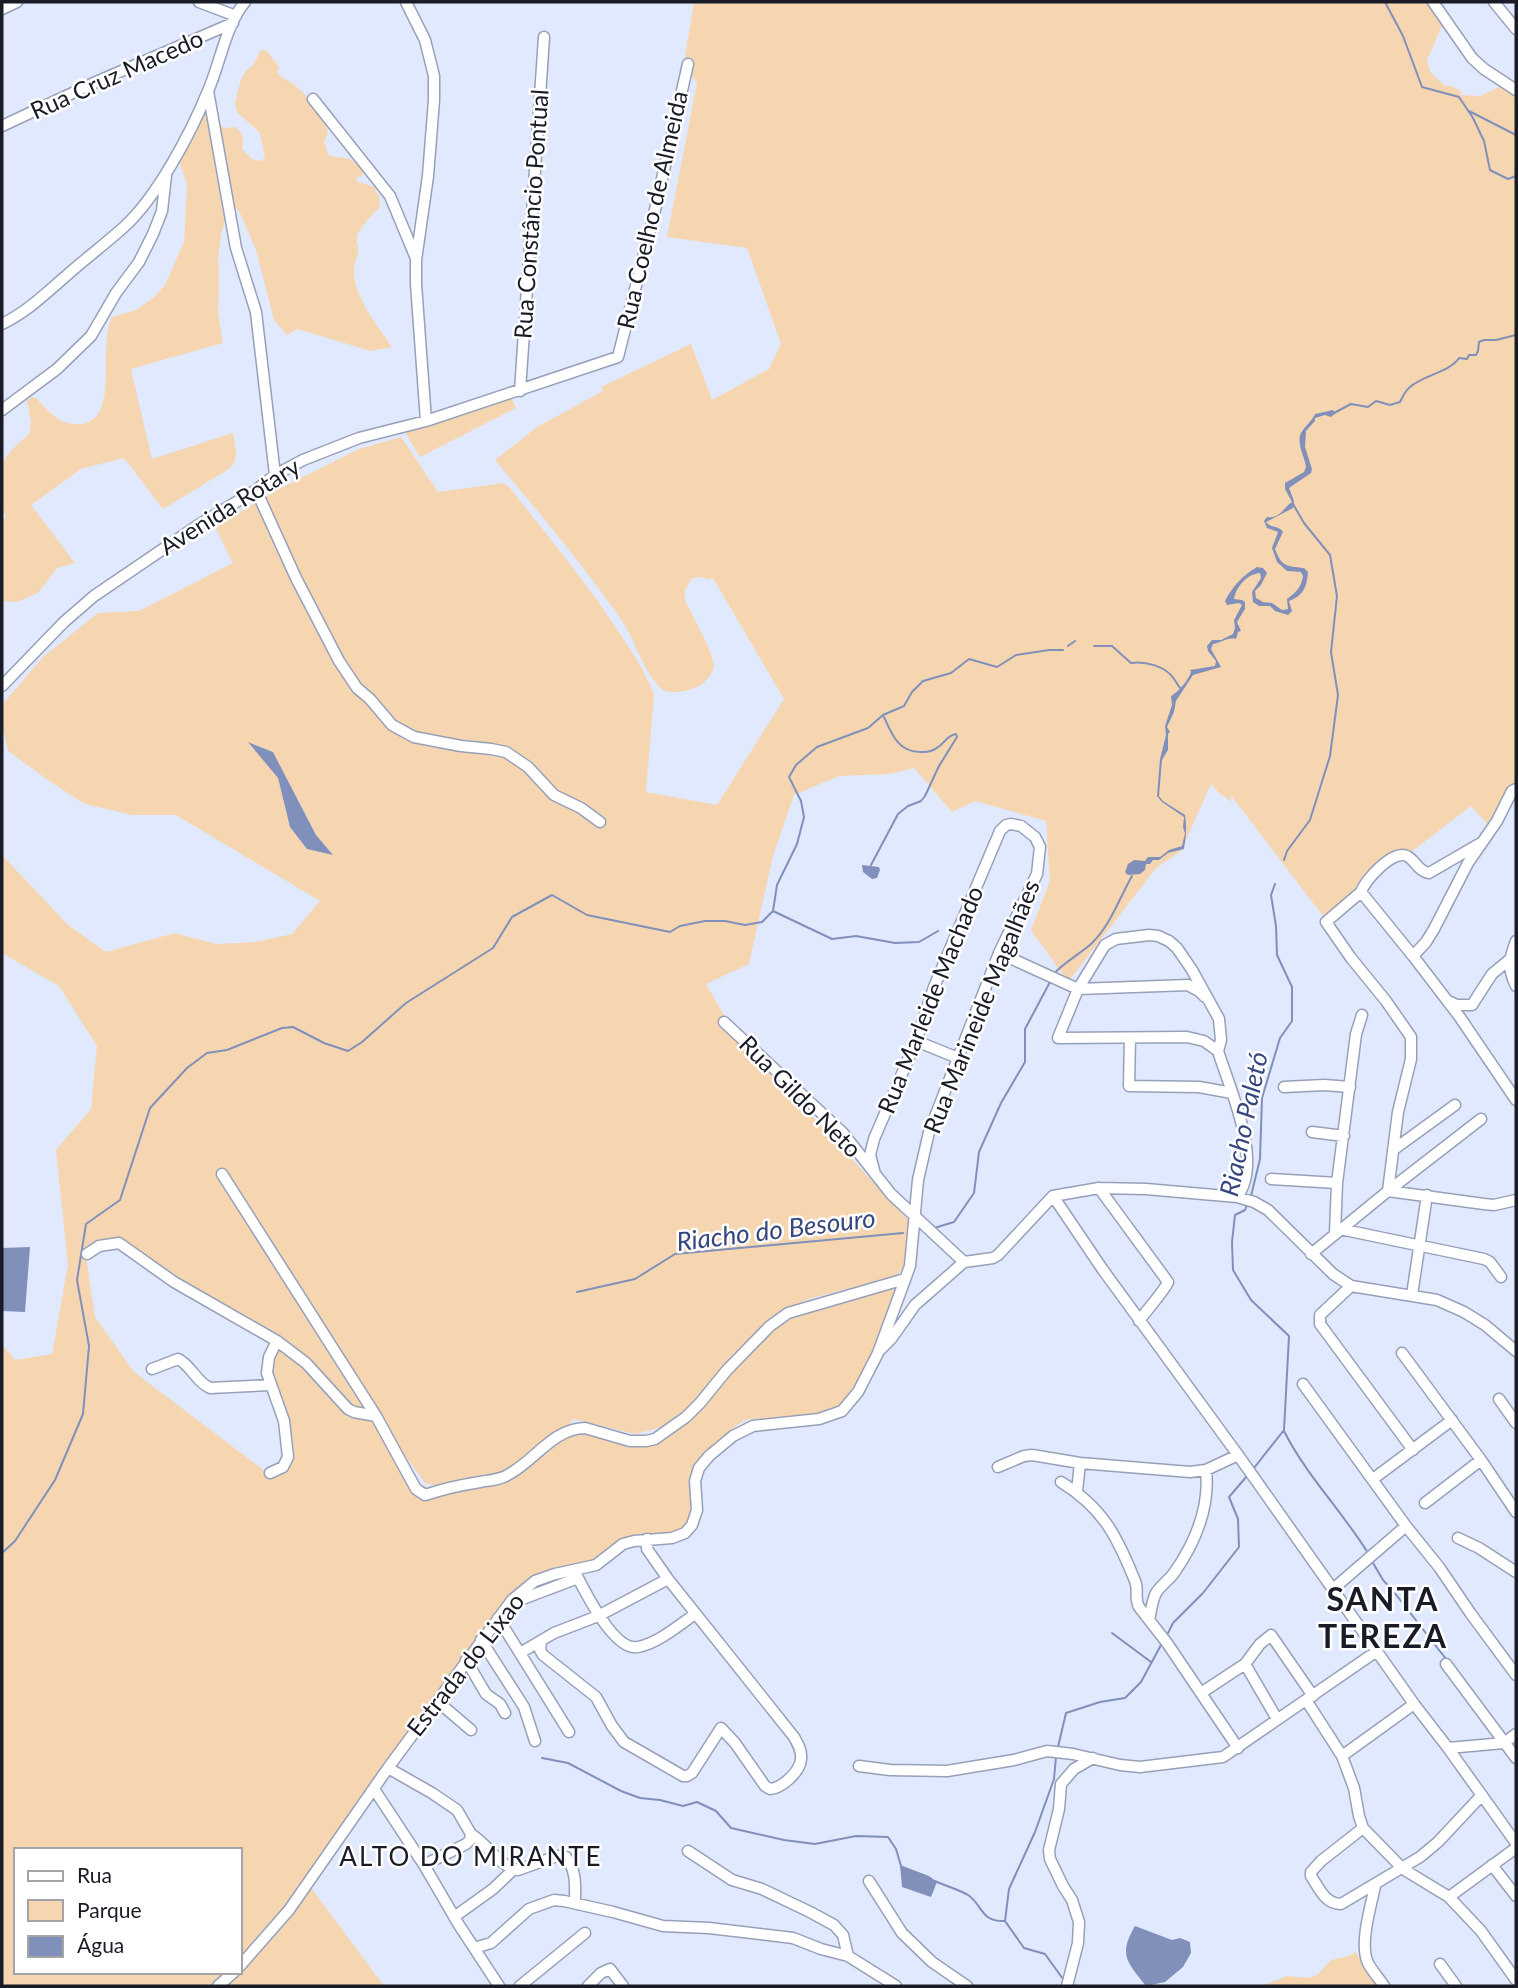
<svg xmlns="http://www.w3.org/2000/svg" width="1518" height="1988" font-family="Lato,sans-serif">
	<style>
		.green { fill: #f6d6b1; fill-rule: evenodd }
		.water { fill: #8190ba }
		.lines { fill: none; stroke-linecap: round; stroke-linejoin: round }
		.stream { stroke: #8190ba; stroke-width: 2 }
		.minor-casing { stroke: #97a0b9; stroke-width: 13 }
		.minor { stroke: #fff; stroke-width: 10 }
		.labels { text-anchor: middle; stroke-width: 5; stroke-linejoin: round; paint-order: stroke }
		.street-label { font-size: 24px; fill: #191c26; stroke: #fff }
		.water-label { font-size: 26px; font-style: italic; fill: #36477f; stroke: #fff }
		.neighbourhood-label { font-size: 26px; letter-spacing: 2px; fill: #191c26; stroke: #fff }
		.district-label { font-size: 32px; font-weight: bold; letter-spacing: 2px; fill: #191c26; stroke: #fff }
	</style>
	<rect width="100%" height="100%" fill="#e1e9ff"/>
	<path class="green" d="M694,2H1430L1441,19L1439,21L1442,26L1427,60L1430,72L1445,86H1452L1462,92L1460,94L1461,95L1480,96L1504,85L1516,92V784L1510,788L1490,827L1471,806L1410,853L1401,852L1360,889L1357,895L1326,920L1230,794L1232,802L1219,793L1211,784L1181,851L1156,868L1068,982L1031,930L1050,881L1046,821L975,801L952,812L914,768L890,774L839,776L794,795L773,856L749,964L706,984L732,1029L908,1220L912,1255L897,1276L808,1299L774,1316L705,1394L670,1425L635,1434L574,1419L544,1449L505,1478L435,1486L425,1483L381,1423L415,1478L422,1485L440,1491L514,1478L564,1435L586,1429L600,1431L639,1447L670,1434L703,1408L739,1362L783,1318L799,1312L897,1284L900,1288C887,1322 870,1379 844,1404C826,1421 795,1420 772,1420C764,1420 754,1418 746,1420C736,1423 710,1450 700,1458L688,1480C696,1502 694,1531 666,1535C651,1538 638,1535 623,1541C612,1546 605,1558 593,1563C579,1570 561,1570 546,1574C532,1577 521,1588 510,1598L370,1788L289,1906L240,1959V1850H16V1972H227L212,1986H2V1344L15,1360L52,1354L68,1265L56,1150L91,1109L97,1046L59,986L2,953V855L68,925L106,952L175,933L216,944L256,942L292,934L320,901L176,815H132L85,804L52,783L8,751L2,723V705L42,658L98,613L139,611L233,563L215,527L281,488L359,449L401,437L438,492L504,483L510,488C546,534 584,579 616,628C630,648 644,670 654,694L646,792L717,805L784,699L713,578L709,580L702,577L692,578L685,590V600C691,613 715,655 714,667C712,676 704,684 696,687C686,692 673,694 663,690C644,675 636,641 622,621C583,565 539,512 495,460L537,427L603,391L601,387L691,344L712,400L769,369L781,344L747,248L667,237L697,83L685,67L684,62ZM250,743L273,752L316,835L332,854L307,849L290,827L278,778ZM119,1243L227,1313L277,1342L305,1364L344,1402L355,1411L371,1412L372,1409L376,1414L355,1415L341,1406L293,1356L278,1345C263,1371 278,1392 286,1418C290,1432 291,1448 290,1462L273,1477L134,1372L95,1317L86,1256L99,1247Z
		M261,50L267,51L279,67L277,72C281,78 284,79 290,82C306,92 324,115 328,133L324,141L328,154C335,158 338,157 345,158C353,159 359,165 364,171L362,176L356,178V181L374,187L379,197L380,208C374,211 358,230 357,237C356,242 358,243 358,247C359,255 354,262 354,269C353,297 378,325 392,347L371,351L297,329L287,335L274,320L256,250L240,213L236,208H233L218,124L225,128L235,127C244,134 244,138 242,149L252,159L260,161L265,158L260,133L237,112L235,103L241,79L246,71L253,65Z
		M208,104L227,213L221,235L218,260L219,276L218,314L223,343L131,369L152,459L233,433C235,447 240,458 229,469L163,509L124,458L81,469L31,505L75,563L57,568L38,593L17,602L2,601V521L6,517C1,508 0,471 3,462C9,451 20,442 29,434L31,423L27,401L31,397L36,398C49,412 60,426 81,424C121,420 97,344 112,317L136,310L153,298L165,285L184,242L187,184L178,159L203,116Z
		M511,398L516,408L420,457L404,431Z
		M309,1885L384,1986H223L240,1972Z
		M1355,1952L1380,1986H1262L1287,1976L1308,1978L1317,1975L1331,1960L1348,1956Z"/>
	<path class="water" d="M1333,410L1336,413L1331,417L1325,415L1315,418V421L1306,431L1305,447L1312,469L1311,473L1289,488L1294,501L1293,508L1266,522C1270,528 1279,525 1283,532L1275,549C1282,567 1286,566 1304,568L1308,572C1307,587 1303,596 1289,601L1292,611L1288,615L1275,611L1270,606H1259L1253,602L1252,592L1261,578L1260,573C1247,574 1236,587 1234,599L1242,600L1245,602V609L1237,622L1241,631L1238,632L1236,639C1227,637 1221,643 1213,644L1211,649L1221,667L1193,675L1176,701L1174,712L1167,727L1170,732L1168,734V750L1162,760L1159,796L1163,801L1185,815C1187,827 1186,837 1184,849L1168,853L1159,860H1153L1150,864H1146L1145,870L1140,874L1128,875L1125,872L1128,864L1134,860L1145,861L1148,857H1160L1169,850L1182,846L1185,833L1183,827L1184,817L1162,802L1157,796L1160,759L1166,735L1165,726L1172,705L1171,696C1179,691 1188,681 1191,672L1190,670L1215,666L1216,661L1208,651L1207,646L1212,640H1221L1233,634L1235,628L1234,620L1242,605L1239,603L1227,605L1225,601C1232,587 1243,575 1257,567L1263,568L1267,573L1261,585L1255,591L1256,598L1263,602L1272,603L1282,610L1288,609L1287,599C1296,592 1301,588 1303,576L1301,572L1287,571L1277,562L1272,548L1278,532L1267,528L1264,521L1267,517C1280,519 1283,508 1292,502L1285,489V483L1304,472L1306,467C1305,457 1296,443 1301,433C1305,426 1312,421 1315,414Z
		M248,742L273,752L316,835L333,855L307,849L290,827L278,778Z
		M862,865L879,867L880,870L877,878L872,879L863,872Z
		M30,1247L25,1312L2,1311V1248Z
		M900,1865L929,1876L937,1882L931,1897L902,1887Z
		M1135,1926L1172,1940L1180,1938L1190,1942L1191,1953L1183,1967L1165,1982L1146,1986C1127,1962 1118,1955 1135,1926Z"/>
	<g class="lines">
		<path class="stream" d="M1385,2L1403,36L1422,87L1459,97L1473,118L1484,141L1490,170L1508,179L1516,176
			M1469,111L1516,135
			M1334,413L1351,404L1368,407L1376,401L1390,405L1400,402C1403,396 1405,391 1410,387C1423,375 1450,372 1459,358L1467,359L1469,355H1476L1478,351L1479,342L1484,340H1496L1516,335
			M1068,646L1075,641
			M1094,646H1112L1131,663C1145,661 1166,666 1174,679C1176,682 1178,685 1180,688
			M1284,860L1287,851L1310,820L1330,756L1338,695L1331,652L1337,596L1330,555L1304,523L1293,504
			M871,865L898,814L908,806L921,801L925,796L939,766L957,737L956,734C946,736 945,743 938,747C934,751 928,752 922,752C899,753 892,735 884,717
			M773,911L832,939L856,936L895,943L919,942L938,931
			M1054,974C1059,966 1084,951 1092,943C1111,924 1119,899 1132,876
			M1251,1196L1260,1159L1262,1098L1280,1038L1292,1021V987L1277,955L1276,926L1271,895L1275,884
			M1247,1205L1245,1210L1235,1215L1232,1242L1233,1270L1251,1300L1289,1336L1284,1430L1254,1468
			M934,1228L954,1222L974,1193L979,1152L1001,1103L1025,1062V1029L1050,982
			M577,1292L635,1279L675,1254L903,1233
			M1284,1431C1306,1475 1342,1511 1368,1553
			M2,1553L15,1541L55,1480L83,1414L89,1346L77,1280L86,1224L120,1200L150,1108L187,1068L207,1053L227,1050L282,1028L293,1027L324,1043L348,1051L362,1042L406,1003L493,948L512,917L552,895L587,915L670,932L680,926L705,921H725L745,925L762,922L773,911L777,885L797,844L804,817L801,801L789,777L796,765L817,747L868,728L883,715L904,706L912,692L923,681L951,673L969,659L997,667L1016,655L1049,650H1063
			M1373,1563L1383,1580L1394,1592L1446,1659
			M1112,1633L1151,1662
			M1166,1637L1173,1623L1203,1593L1239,1547L1238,1519L1229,1497L1247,1476
			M1058,1747L1066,1713L1100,1702L1125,1698L1141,1682L1161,1645
			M1056,1757L1054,1779L1035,1832L1009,1889L1005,1921L1024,1948L1045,1954L1063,1979
			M542,1758L568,1763L621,1791L640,1798L660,1800L683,1806L697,1802L716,1811L731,1828L784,1840L815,1844L856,1836L888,1837L896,1849L901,1866
			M935,1881C945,1886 958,1889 968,1895C983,1905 980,1922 1005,1921"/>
		<defs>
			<path id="minor" d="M199,2L236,16
				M406,2L425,40L434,76V100L428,176L416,260V284L426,421
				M1433,2L1472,58L1484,69L1516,90
				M1494,2L1516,29
				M2,9L17,2
				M208,91L236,248L256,312L275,475
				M313,99L390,196L415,256
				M2,126L96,82L233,23
				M2,324C27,312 45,294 66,276C85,259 105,244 124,227C157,197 191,133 208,91C220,64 226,24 245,2
				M520,391L544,37
				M2,410L57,369L91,336L116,293L139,262L153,234L162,211L166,175
				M256,490L296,578L339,661L357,688L370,699L392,725L414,737L461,746L491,749L506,752L528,767L554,795L581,808L600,822
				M2,686L64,622L94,596L200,524L256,490L275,475L303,460L359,438L426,421L618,357L654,214L688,64
				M1516,789L1512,791L1497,821L1468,863L1434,929L1426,942L1413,956L1459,1016L1516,1100
				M1361,892L1326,922L1351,958L1386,1001L1411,1037V1059L1398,1112L1388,1191
				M1516,941C1509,960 1507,967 1516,986
				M999,953L1078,989L1188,985L1199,991L1205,997
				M1413,956L1361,892C1365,880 1393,849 1407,856C1416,861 1418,871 1429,873L1479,844
				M1448,1001L1457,1005H1472L1492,974L1509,960
				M724,1022L843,1133L891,1194L964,1262
				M1130,1038L1129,1086L1199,1087L1232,1093
				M916,1041L958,1058
				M1218,1051L1204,1041L1187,1037L1058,1038L1078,989L1105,945L1116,939L1149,935L1158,936L1169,941L1177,948L1192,970L1219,1019L1221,1040L1218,1051C1230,1090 1264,1162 1237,1197
				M1284,1087L1324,1085L1350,1087
				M1312,1132L1344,1136
				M1393,1150L1455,1105
				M222,1174L376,1416L416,1489L425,1495C443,1489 461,1485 480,1482C491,1480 501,1480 511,1473C537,1458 553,1429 585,1428L630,1441H646L655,1439L686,1417L700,1403L727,1370L770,1326L788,1313L905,1279
				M1271,1179L1337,1183
				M1099,1188L1168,1282C1165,1290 1146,1311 1139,1321
				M1388,1191L1484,1204L1494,1205L1516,1200
				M1053,1196L1103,1270L1238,1455L1414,1704L1448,1748L1516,1843
				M1340,1229L1484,1259L1490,1262L1501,1277
				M1335,1233L1337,1183L1356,1034L1362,1015
				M87,1254L99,1246L119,1243L174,1282L277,1341L306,1363L348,1409L354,1412L376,1416
				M1311,1254L1388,1191L1481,1119
				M1351,1286L1320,1315V1324L1413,1450
				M1412,1295L1427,1195
				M880,1350L891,1339L915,1305L964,1262L993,1258L998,1255L1053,1196L1099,1188L1146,1189L1237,1197L1254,1202L1268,1210L1333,1274L1351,1286L1437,1300L1464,1312L1485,1325L1516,1351
				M1402,1353L1481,1460L1516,1512
				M152,1369L178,1359C191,1365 196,1382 210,1388L270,1385
				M1303,1384L1406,1526L1439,1567L1471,1614L1516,1675
				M1499,1399L1516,1423
				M998,1467L1024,1456L1032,1455L1080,1463L1190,1472L1206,1470L1238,1455
				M270,1473L283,1467L288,1457L284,1421L267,1373L269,1357L277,1341
				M1373,1479L1452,1420
				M1061,1482C1103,1508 1117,1536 1135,1581C1139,1590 1134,1598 1139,1607L1167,1643L1238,1748
				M1077,1491L1080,1463
				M1425,1503L1481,1460
				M1458,1538L1479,1548L1516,1572
				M647,1539V1549L668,1579
				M574,1570C583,1588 614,1652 638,1647C658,1643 678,1626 695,1614
				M1333,1589L1406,1526
				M512,1603L578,1578
				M498,1618L569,1732
				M1149,1620C1151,1612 1152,1600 1156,1593C1160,1586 1169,1580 1174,1573C1195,1543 1210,1507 1206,1470
				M481,1640L524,1707L535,1741
				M520,1653L554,1633L598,1616L668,1579L794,1737C798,1744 802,1751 801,1759C800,1772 782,1788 770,1789L765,1786L735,1743L721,1728L692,1773L687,1776H683L624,1742L612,1726L596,1697L543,1655L540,1650L541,1641
				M466,1660L486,1694L500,1704L505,1713
				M1245,1664L1277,1719
				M1446,1664L1516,1758
				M1201,1693L1245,1664L1260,1644L1271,1635L1313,1696
				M1306,1700L1342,1756L1354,1788L1359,1816L1363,1828L1403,1869L1449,1897L1481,1931L1516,1980
				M437,1701L471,1730
				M1448,1748L1504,1743L1516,1734
				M1342,1756L1414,1704
				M859,1766L890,1770L947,1771L1014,1760L1047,1751L1073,1754L1120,1765L1140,1767L1223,1757L1377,1651
				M388,1768L432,1793L457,1810L471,1834L470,1840L466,1844L424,1865
				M374,1789L424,1865L459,1925L499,1986
				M1363,1828L1321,1861L1311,1872V1876C1319,1888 1325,1904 1341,1904L1420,1857L1438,1842L1482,1795
				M471,1834C488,1844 498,1866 518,1870L557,1856L566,1857C577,1871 575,1887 575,1903
				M688,1851L732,1880L762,1889L810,1912L834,1925L843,1935L848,1956
				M1492,1865L1516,1896
				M869,1881L902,1933L932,1962L967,1986
				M1375,1886C1371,1906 1359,1944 1368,1963C1372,1971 1379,1978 1384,1986
				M1449,1897L1516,1848
				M454,1917L493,1889L514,1869
				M474,1948L491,1943L529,1909L554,1900L564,1901L613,1912L663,1926L709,1928L793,1938L821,1949L848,1956L896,1986
				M1440,1964L1456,1986
				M240,1966L289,1910L388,1768L512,1600L535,1581L555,1574L596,1565L623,1544L634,1541L672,1538L685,1533L692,1525L697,1510L695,1481L699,1468L709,1456L733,1436L753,1426L819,1419L842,1411L858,1392L878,1353L910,1266L918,1180L929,1132L999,953L1037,874L1040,847L1035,837L1021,826L1011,824L1006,825L1000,831L934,987L916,1041L874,1139L870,1155L875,1174
				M218,1986L234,1972
				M520,1986L585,1933
				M588,1986L601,1973L610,1969L623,1986
				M1067,1986L1078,1943L1079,1922L1072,1900L1063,1886L1050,1859L1049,1850L1059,1809L1061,1784L1074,1769L1093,1758"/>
		</defs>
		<use href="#minor" class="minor-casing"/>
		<use href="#minor" class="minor"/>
	</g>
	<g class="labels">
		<g class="street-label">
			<text transform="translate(117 75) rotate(-24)" y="8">Rua Cruz Macedo</text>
			<text transform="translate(653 210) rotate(-77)" y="8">Rua Coelho de Almeida</text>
			<text transform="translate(532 214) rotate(-86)" y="8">Rua Constâncio Pontual</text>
			<text transform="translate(230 507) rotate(-32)" y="8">Avenida Rotary</text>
			<text transform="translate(931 1000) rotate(-68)" y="8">Rua Marleide Machado</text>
			<text transform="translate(982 1007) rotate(-68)" y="8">Rua Marineide Magalhães</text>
			<text transform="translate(800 1097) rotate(45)" y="8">Rua Gildo Neto</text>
			<text transform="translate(466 1665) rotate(-52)" y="8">Estrada do Lixao</text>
		</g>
		<g class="water-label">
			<text transform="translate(1244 1124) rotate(-78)" y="9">Riacho Paletó</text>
			<text transform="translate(776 1230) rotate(-7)" y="9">Riacho do Besouro</text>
		</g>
		<g class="neighbourhood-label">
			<text x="471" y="1866">ALTO DO MIRANTE</text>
		</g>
		<g class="district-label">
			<text x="1383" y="1611">SANTA<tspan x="1383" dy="37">TEREZA</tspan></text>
		</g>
	</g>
	<rect width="1518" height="1988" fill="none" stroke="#191c26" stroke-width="7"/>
	<rect x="14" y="1848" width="228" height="126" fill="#ffffff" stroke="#a3a4a8" stroke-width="2"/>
	<rect x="28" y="1871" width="35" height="10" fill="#ffffff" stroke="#a3a4a8" stroke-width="2"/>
	<text x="77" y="1883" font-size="21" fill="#191c26">Rua</text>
	<rect x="28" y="1900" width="35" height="21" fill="#f6d6b1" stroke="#a3a4a8" stroke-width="2"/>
	<text x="77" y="1918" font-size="21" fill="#191c26">Parque</text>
	<rect x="28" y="1936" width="35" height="21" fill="#8190ba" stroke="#a3a4a8" stroke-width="2"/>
	<text x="77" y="1953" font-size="21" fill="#191c26">Água</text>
</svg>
